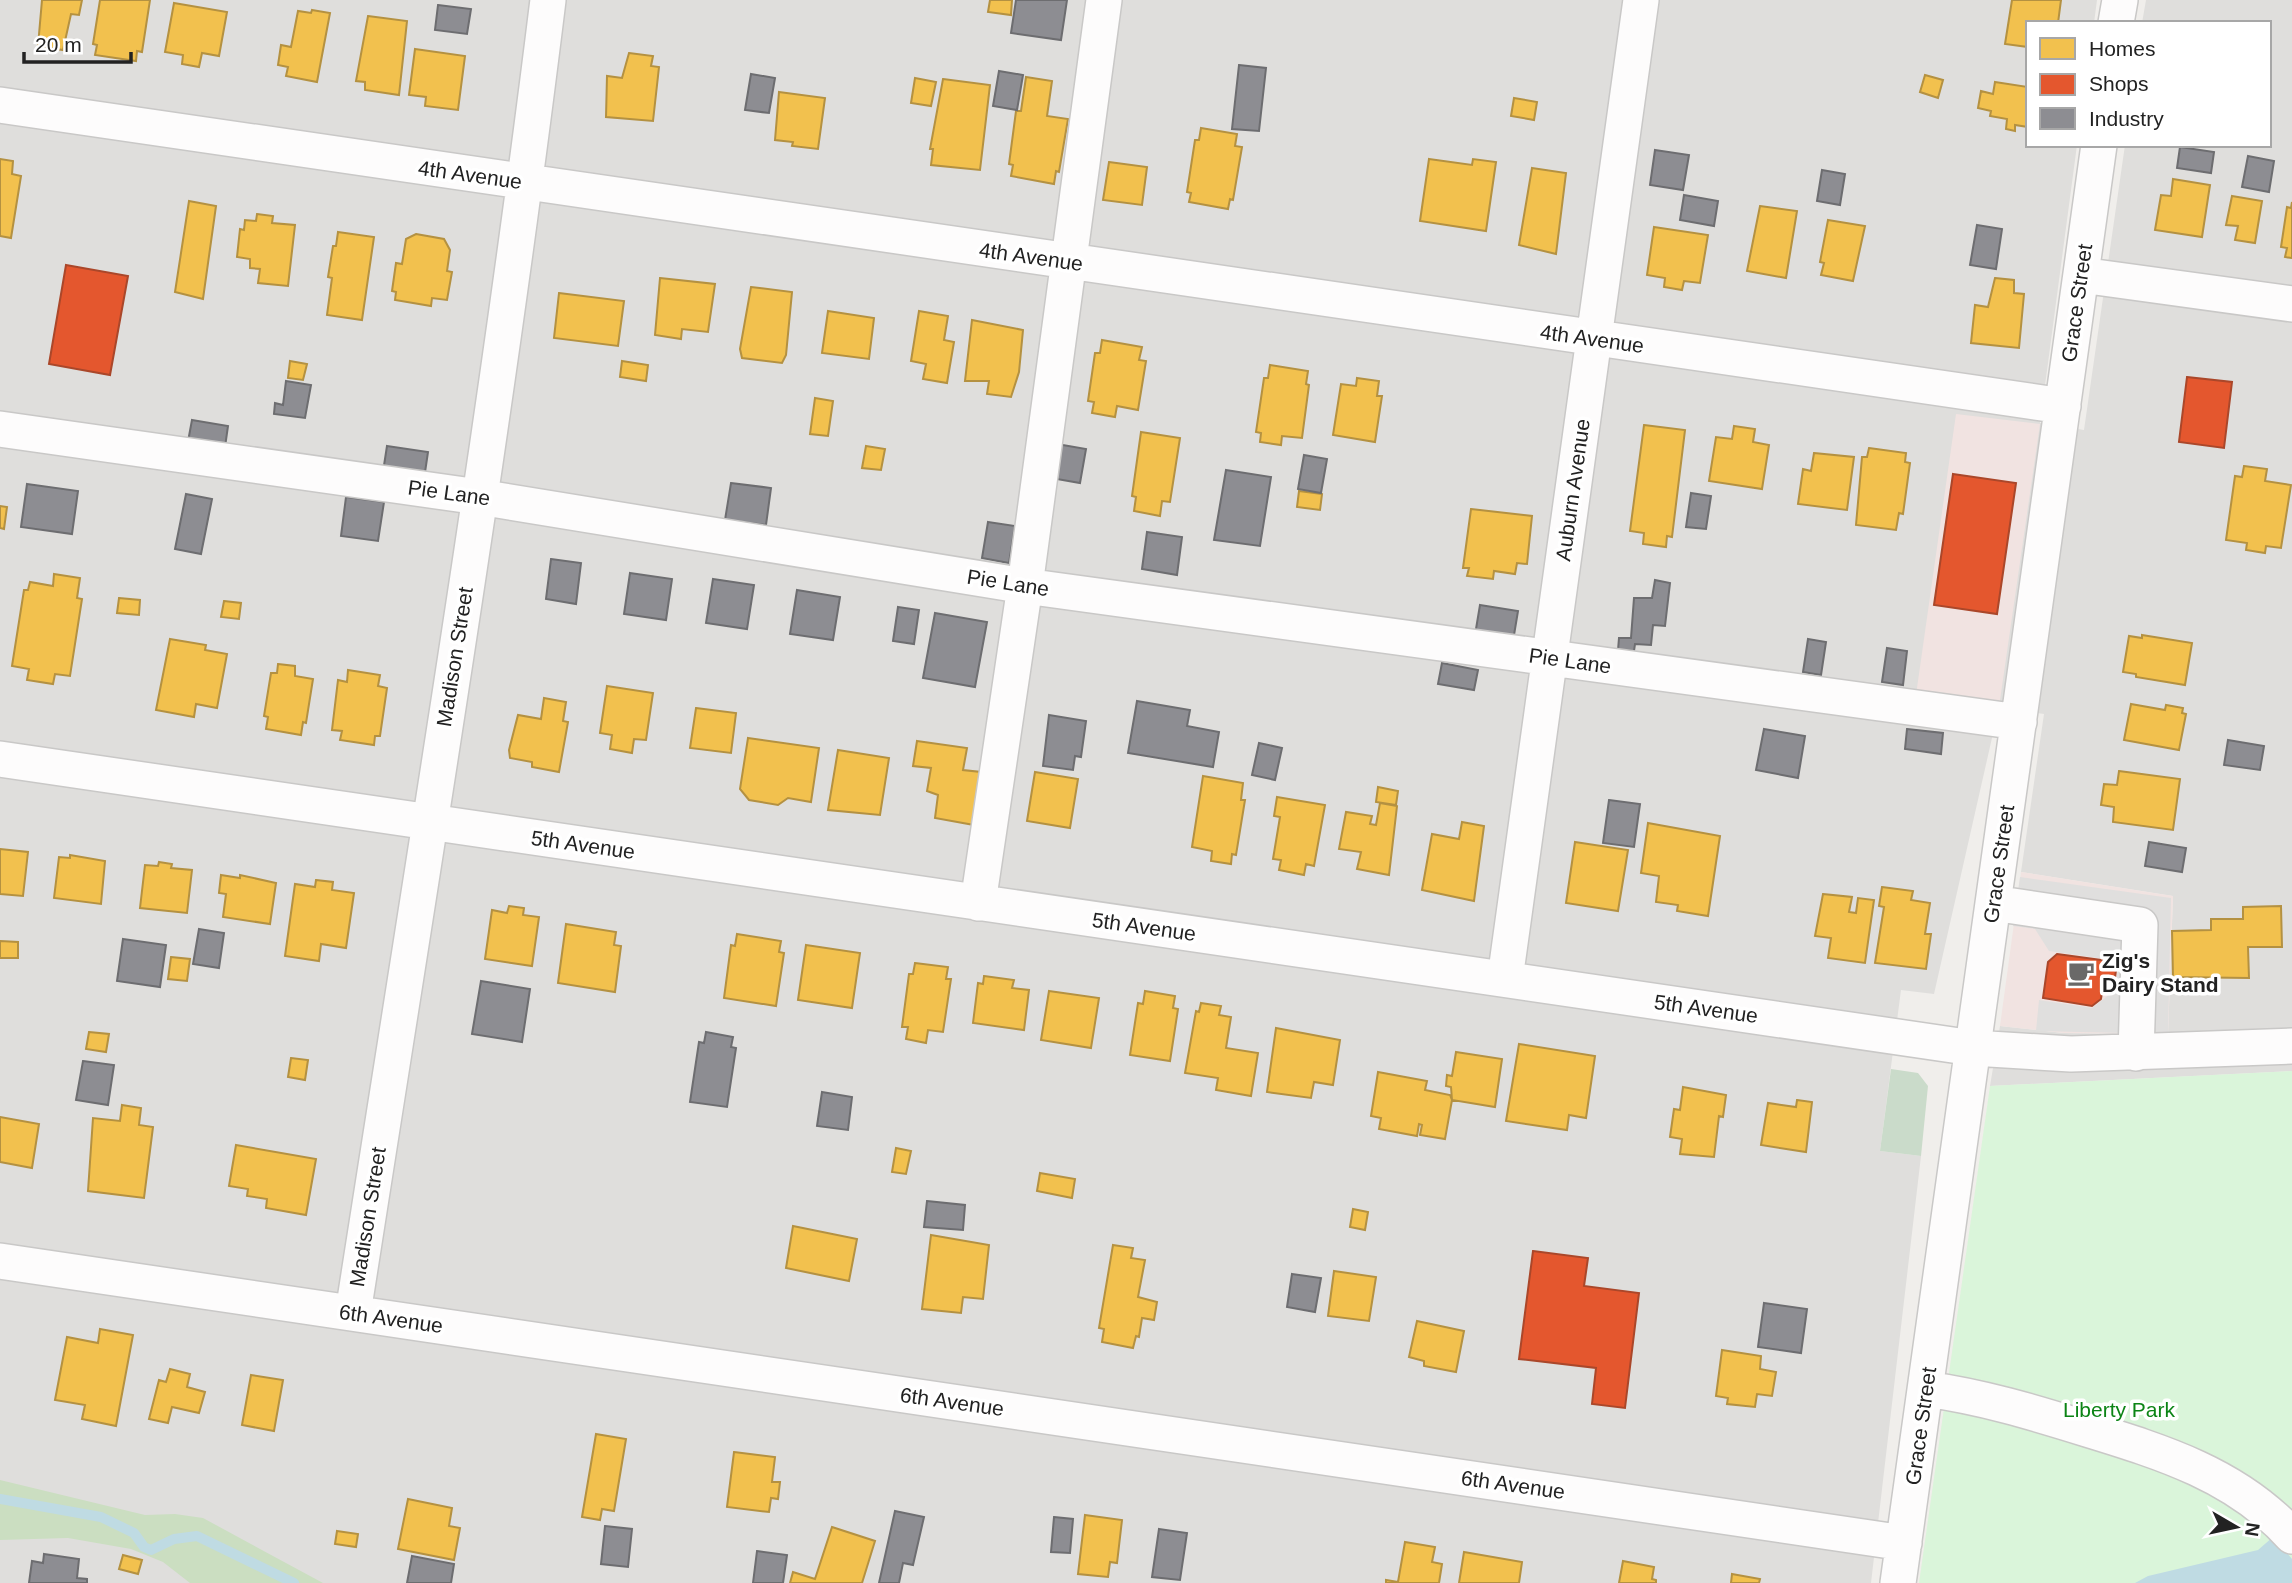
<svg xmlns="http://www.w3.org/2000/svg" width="2292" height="1583" font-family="Helvetica,sans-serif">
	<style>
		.residential { fill: #dfdedc }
		.commercial { fill: #f1e3e1 }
		.forest { fill: #cbdec1 }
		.cemetery { fill: #cadbca }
		.park { fill: #daf5da }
		.parking { fill: #e0dfde }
		.water { fill: #bfdbe3 }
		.homes { fill: #f2c14e; stroke: #b49141; stroke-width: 2 }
		.shops { fill: #e4572e; stroke: #aa472a; stroke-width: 2 }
		.industry { fill: #8d8d92; stroke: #6d6d70; stroke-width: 2 }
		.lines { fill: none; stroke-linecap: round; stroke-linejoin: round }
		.stream { stroke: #bfdbe3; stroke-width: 10 }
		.minor-casing { stroke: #c9c8c7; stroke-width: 38 }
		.minor { stroke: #fdfcfc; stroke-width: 35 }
		.labels { text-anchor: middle; stroke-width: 7; stroke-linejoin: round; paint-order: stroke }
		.street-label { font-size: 21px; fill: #222; stroke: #fff }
		.poi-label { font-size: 21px; font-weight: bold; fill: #222; stroke: #fff; text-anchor: start }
		.park-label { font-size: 21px; fill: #0c8416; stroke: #fff }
	</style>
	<rect width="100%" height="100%" fill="#f0eeeb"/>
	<path class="residential" d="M0,0H2097L2094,23H2028V145H2077L2040,423L2084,430L2125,145H2269V23H2142L2146,0H2292V1071L1990,1086L2000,1026L2064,1033L2168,1034L2173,896L2021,872L2044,714L1999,707L1934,994L1901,990L1880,1151L1921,1156L1871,1583H0Z"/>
	<path class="commercial" d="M1956,414L2040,424L1999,707L1916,695Z
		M2021,872L2173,896L2168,1034L2064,1033L2000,1026Z"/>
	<path class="forest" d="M0,1480L145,1515L175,1514L203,1518L323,1583H190L163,1562L131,1549L68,1538L0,1540Z"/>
	<path class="cemetery" d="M1891,1069L1918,1073L1928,1086L1921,1156L1880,1151Z"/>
	<path class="park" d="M2292,1071V1583H1919L1990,1086Z"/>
	<path class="parking" d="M2020,877L2171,898L2168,1034L2036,1031L2039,1000L2092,1008L2115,990L2119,961L2049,951L2035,929L2013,926Z"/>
	<path class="water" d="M2273,1537L2292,1559V1583H2135L2148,1576L2258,1550Z"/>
	<path class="homes" d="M42,0H82L79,15L71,14L63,50L38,46Z
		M100,0H150L142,52L137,51L136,61L95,55L97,45L93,44Z
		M990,0H1012L1011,15L988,12Z
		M2012,0H2061L2058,23H2028V47L2005,44Z
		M174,3L227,12L219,56L202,53L199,67L182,64L183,55L165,52Z
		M312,10L330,13L317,82L286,76L288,67L278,65L281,45L291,47L298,11L311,13Z
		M368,16L407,21L399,95L365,90V82L356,81Z
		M415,49L465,56L458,110L425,106L426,97L409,95Z
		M629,53L653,56L651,66L659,67L653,121L606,117L607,76L622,78Z
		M1925,75L1943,80L1938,98L1920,92Z
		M1026,77L1052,81L1047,116L1068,119L1059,172L1056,171L1054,184L1011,176L1013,165L1009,164L1016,111H1021Z
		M915,78L936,82L931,106L911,103Z
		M943,79L990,85L980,170L931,165L933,149H930Z
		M1995,82L2028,87V127L2015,125V131L2006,129L2007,119L1990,116L1991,111L1978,108L1981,91L1993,94Z
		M779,92L825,98L818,149L792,146L793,142L775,140Z
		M1514,98L1537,102L1534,120L1511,116Z
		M1201,128L1237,134L1235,146L1242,147L1233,200L1230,199L1228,209L1189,202L1191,193L1187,192L1195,140H1199Z
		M0,159L13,161L12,174L21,176L11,238L0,236Z
		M1429,159L1472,165L1473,159L1496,162L1486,231L1420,221Z
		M1109,162L1147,167L1142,205L1103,200Z
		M1532,168L1566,173L1556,254L1519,245Z
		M2173,179L2210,185L2202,237L2155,230L2161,195L2171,196Z
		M2232,196L2262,201L2255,243L2235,240L2238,226L2226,225Z
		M189,201L216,206L203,299L175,292Z
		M2292,202V258L2285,257L2287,248L2281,247L2287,207L2291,208Z
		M1760,206L1797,211L1786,278L1747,271Z
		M257,214L273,216L272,223L295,225L288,286L258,283L260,269L250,268V259L237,257L240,229L244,230L245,220L256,221Z
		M1828,220L1865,226L1853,281L1821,275L1824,263L1820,262Z
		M1654,227L1708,235L1700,283L1684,281L1682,290L1664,287L1665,278L1647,275Z
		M338,232L374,237L362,320L327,315L332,278L328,277L333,246H336Z
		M416,234L444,239L450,250L447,271L452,272L447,300L432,298L431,306L395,300L396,292L392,291L396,263L402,264L406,239Z
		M660,278L715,284L708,332L682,329L681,339L655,335Z
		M1995,278L2014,280V293L2024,294L2019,348L1971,343L1975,305L1988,307Z
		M751,287L792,292L786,355L782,363L742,358L740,349Z
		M559,293L624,301L618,346L554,338Z
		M828,311L874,318L869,359L822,353Z
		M919,311L948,316L944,340L954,342L947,383L923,379L926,364L911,361Z
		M972,320L1023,330L1019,372L1011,397L987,394L989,381H965Z
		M1102,340L1142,347L1139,360L1146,361L1138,410L1117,406L1115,417L1092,413L1094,402L1088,401L1095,353H1100Z
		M290,361L307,364L303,380L288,378Z
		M622,361L648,365L646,381L620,377Z
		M1270,365L1308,371L1306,384L1309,385L1302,438L1282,436L1281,445L1260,442L1261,433L1256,432L1264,378H1268Z
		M1357,378L1379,381L1377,396H1382L1375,442L1333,435L1341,384L1356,386Z
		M815,398L833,401L828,436L810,434Z
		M1644,425L1685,430L1672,537L1667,536L1666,547L1643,544L1644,533L1630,531Z
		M1734,426L1755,429L1753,442L1769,445L1762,489L1709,481L1716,437L1732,439Z
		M1141,432L1180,438L1170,502L1162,501L1160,516L1134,511L1136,497L1132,496Z
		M866,446L885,449L881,470L862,468Z
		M1869,448L1906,453L1905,462L1910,463L1903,514L1899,513L1896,530L1856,525L1862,457H1867Z
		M1814,453L1854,457L1847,510L1798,504L1803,469L1811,471Z
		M2244,466L2267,469L2265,481L2291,485L2281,548L2266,546L2265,553L2246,550L2247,543L2226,540L2235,476L2242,477Z
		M1299,491L1322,494L1320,510L1297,507Z
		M0,506L7,507L4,529L0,528Z
		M1471,509L1532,516L1527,564L1517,563L1515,574L1494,571L1493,579L1467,576L1469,568H1463Z
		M54,574L80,578L77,598L82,599L70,676L55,674L53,684L27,680L29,669L12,666L24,590H28L30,582L53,586Z
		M119,598L140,600L139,615L117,613Z
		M224,601L241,603L239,619L221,617Z
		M2142,635L2192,643L2185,685L2136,677V674L2123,672L2129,636L2142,638Z
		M170,639L206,645L205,650L227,654L217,708L196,704L194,717L156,710Z
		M278,664L295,666V676L313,679L306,723L303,722L301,735L266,729L268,717L264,716L271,673H277Z
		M348,670L380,675L378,686L387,688L380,736H375L374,745L340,740L342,731L332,730L338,680L347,682Z
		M607,686L653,693L646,740L634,739L632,753L610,749L612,735L600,733Z
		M544,698L566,702L563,721L568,722L559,772L532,767V762L510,758L509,750L518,715L541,719Z
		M2131,704L2165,710L2166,705L2183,708L2182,713L2186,714L2179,750L2124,740Z
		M696,708L736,713L731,753L690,748Z
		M748,738L819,748L811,802L788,798L778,805L749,800L740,789Z
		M917,741L967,748L963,770L981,772L974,825L935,818L938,795L927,791L931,768L913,766Z
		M838,750L889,758L880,815L828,810Z
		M2119,771L2180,779L2173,830L2113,822L2114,807L2101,805L2104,784L2117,785Z
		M1035,772L1078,779L1070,828L1027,821Z
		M1203,776L1243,783L1241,800H1245L1236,855L1232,854L1231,864L1211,861L1212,851L1192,847Z
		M1378,787L1398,791L1396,805L1376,802Z
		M1277,797L1325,805L1314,866L1306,864L1304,875L1279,870L1281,860L1273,859L1280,817L1274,816Z
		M1380,803L1397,806L1389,875L1357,869L1361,852L1339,849L1346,812L1372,816L1370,824L1376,825Z
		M1462,822L1484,826L1474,901L1422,890L1432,834L1459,839Z
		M1648,823L1720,836L1708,916L1677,911L1678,905L1656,902L1659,876L1641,873Z
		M1575,842L1628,850L1618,911L1566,903Z
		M0,849L28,852L23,896L0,894Z
		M70,855L105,861L101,904L54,898L59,857L70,858Z
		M159,862L172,864L171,868L192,870L187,913L140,908L145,865L158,866Z
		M221,875L240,878V875L276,883L270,924L223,917L226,894L219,893Z
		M316,880L333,882L332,890L354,893L346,948L321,944L319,961L285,956L295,884L315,887Z
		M1882,887L1913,891L1911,900L1930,903L1925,934H1931L1926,969L1875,963L1884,907L1879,906Z
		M1823,894L1852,897L1849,912L1856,913L1858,898L1874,900L1865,963L1828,958L1831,938L1815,936Z
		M509,906L524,908L523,915L539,917L532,966L485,959L492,910L507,913Z
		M2281,906L2282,947H2248L2249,978L2173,977L2172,931L2211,930V919H2243V907Z
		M566,924L616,932L614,945L621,946L615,992L558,983Z
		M737,934L781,941L779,952L784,953L776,1006L724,998L731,945L735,946Z
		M0,941L18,942V958H0Z
		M806,945L860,953L852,1008L798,1000Z
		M171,957L190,959L187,981L168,979Z
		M915,963L948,967L946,979H951L943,1032L928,1030L926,1043L906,1039L908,1027H902L909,974H913Z
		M984,976L1014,980L1012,988L1029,990L1024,1030L973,1023L978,983L983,984Z
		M1049,991L1099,998L1091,1048L1041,1040Z
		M1145,991L1175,996L1173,1008L1178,1009L1170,1061L1130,1055L1138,1003L1143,1004Z
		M1201,1003L1221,1006L1219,1015L1231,1017L1226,1048L1258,1053L1251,1096L1216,1090L1218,1078L1185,1073L1196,1011L1199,1012Z
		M1276,1028L1340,1040L1333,1085L1314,1082L1311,1098L1267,1092Z
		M89,1032L109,1034L106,1052L86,1049Z
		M1519,1044L1595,1056L1586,1118L1569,1115L1567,1130L1506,1121Z
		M1456,1052L1502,1059L1495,1107L1452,1100L1451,1087L1446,1086L1447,1075L1452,1076Z
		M291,1058L308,1060L305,1080L288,1077Z
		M1378,1072L1427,1081L1425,1090L1450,1095L1452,1100L1445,1139L1420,1135L1422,1125L1419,1124L1417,1136L1379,1129L1381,1118L1371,1116Z
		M1683,1087L1726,1095L1723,1117L1719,1116L1714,1157L1680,1154L1682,1139L1670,1137L1674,1109L1680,1110Z
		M1797,1100L1812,1102L1806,1152L1761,1145L1768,1103L1796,1107Z
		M122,1105L141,1108L139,1125L153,1127L144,1198L88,1191L93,1118L120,1121Z
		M0,1117L39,1124L32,1168L0,1162Z
		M236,1145L316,1159L306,1215L266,1208L267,1199L247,1196L248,1189L229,1186Z
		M896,1148L911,1151L906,1174L892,1172Z
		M1040,1173L1075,1179L1072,1198L1037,1191Z
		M1353,1209L1368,1212L1365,1230L1350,1227Z
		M793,1226L857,1239L849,1281L786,1268Z
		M931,1235L989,1245L983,1299L963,1297L961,1313L922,1309Z
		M1113,1245L1133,1248L1131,1258L1145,1260L1138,1297L1157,1302L1154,1320L1142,1318L1139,1337L1136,1336L1133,1348L1102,1342L1104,1329L1099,1328Z
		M1334,1271L1376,1277L1369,1321L1328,1316Z
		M1417,1321L1464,1331L1456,1372L1424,1366V1361L1409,1357Z
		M100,1329L133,1335L116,1426L82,1419L85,1405L55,1400L67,1337L98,1343Z
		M1722,1350L1761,1356L1760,1369L1776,1372L1772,1396L1757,1394L1755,1407L1727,1404L1728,1398L1716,1396Z
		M170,1369L190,1374L187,1387L205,1392L199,1413L172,1407L168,1423L149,1419L159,1380L166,1382Z
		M251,1375L283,1380L274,1431L242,1425Z
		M596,1434L626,1439L614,1511L602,1509L600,1520L582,1517Z
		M734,1452L775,1457L772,1482H780L778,1499L771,1498L769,1512L727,1507Z
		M408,1499L452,1508L449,1526L460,1528L454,1560L398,1549Z
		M1085,1515L1122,1520L1117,1563L1110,1562L1108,1577L1078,1574Z
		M832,1527L875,1541L862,1583H790L793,1572L815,1579Z
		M337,1531L358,1534L356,1547L335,1544Z
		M1405,1542L1435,1547L1432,1562L1442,1564L1439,1583H1386V1580L1398,1582Z
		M1464,1552L1522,1562L1519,1583H1459Z
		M123,1555L142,1560L138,1574L119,1569Z
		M1623,1561L1654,1567L1652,1579L1656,1580V1583H1619Z
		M1732,1574L1760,1579L1759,1583H1731Z"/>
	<path class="shops" d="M66,265L128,276L110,375L49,364Z
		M2187,377L2232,382L2224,448L2179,442Z
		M1953,474L2016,483L1997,614L1934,605Z
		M2057,954L2117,962L2114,986L2103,985L2101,999L2092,1006L2043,998L2048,962Z
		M1533,1251L1588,1258L1584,1286L1639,1293L1625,1408L1592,1404L1596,1368L1519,1359Z"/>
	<path class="industry" d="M1016,0H1067L1061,40L1011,33Z
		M438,5L471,9L467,34L435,30Z
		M1239,65L1266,68L1259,131L1232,129Z
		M999,71L1023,75L1017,110L993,106Z
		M751,74L775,78L769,113L745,110Z
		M2180,147L2214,152L2211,173L2177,168Z
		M1655,150L1689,155L1683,190L1650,185Z
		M2248,156L2274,161L2269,192L2242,187Z
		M1822,170L1845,174L1840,205L1817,201Z
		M1684,195L1718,201L1714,226L1680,220Z
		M1977,225L2002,229L1996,269L1970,265Z
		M286,381L311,385L305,418L274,414L275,403L283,405Z
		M192,420L228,426L224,454L187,447Z
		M1057,444L1086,449L1080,483L1051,478Z
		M387,446L428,452L424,479L383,472Z
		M1304,455L1327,459L1321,493L1298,489Z
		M1226,470L1271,477L1260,546L1214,540Z
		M731,483L771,488L766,525L725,520Z
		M27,484L78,491L72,534L21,527Z
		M1691,493L1711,496L1706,529L1686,527Z
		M186,494L212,499L201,554L175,549Z
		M346,497L384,502L378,541L341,536Z
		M988,522L1015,526L1009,563L982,558Z
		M1147,532L1182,537L1177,575L1142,569Z
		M551,559L581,563L576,604L546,599Z
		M630,573L672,579L666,620L624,614Z
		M713,579L754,585L747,629L706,623Z
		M1655,580L1670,583L1665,626L1653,625L1651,645L1635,644L1634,651L1618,650L1619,638H1631L1634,598H1652Z
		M797,590L840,597L833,640L790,634Z
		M1480,605L1518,611L1513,641L1475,635Z
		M898,607L919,610L914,644L893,641Z
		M935,613L987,622L975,687L923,678Z
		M1808,639L1826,642L1821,675L1803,672Z
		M1887,648L1907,651L1903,685L1882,682Z
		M1442,663L1478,670L1474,690L1438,684Z
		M1137,701L1190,710L1187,726L1219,732L1213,767L1128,753Z
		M1049,715L1086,721L1081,757L1075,756L1073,770L1043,766Z
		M1764,729L1805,736L1798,778L1756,770Z
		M1907,729L1943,733L1941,754L1905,749Z
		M2228,740L2264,746L2260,770L2224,765Z
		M1259,743L1282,748L1275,780L1252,775Z
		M1609,800L1640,804L1634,847L1603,843Z
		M2149,842L2186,848L2182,872L2145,866Z
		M199,929L224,933L219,968L193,964Z
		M123,939L166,945L160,987L117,981Z
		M481,981L530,989L522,1042L472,1034Z
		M706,1032L733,1037L731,1047L736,1048L727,1107L690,1102L699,1042L704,1043Z
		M83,1061L114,1065L108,1105L76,1100Z
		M822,1092L852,1097L848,1130L817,1126Z
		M927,1201L965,1205L963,1230L924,1227Z
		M1292,1274L1321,1278L1315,1312L1287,1307Z
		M1764,1303L1807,1309L1801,1353L1758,1347Z
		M895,1511L924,1517L913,1565L903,1563L899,1583H879Z
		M1054,1517L1073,1519L1070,1553L1051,1552Z
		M605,1526L632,1529L628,1567L601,1564Z
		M1159,1529L1187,1533L1180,1580L1152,1577Z
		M757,1551L787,1555L783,1583H753Z
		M44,1554L79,1559L77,1578L87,1579V1583H29L32,1561L43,1563Z
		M412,1556L454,1564L451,1583H407Z"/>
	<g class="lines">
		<path class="stream" d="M0,1499L101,1517L134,1533L144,1547L151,1550L174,1539L197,1536L294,1583"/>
		<defs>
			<path id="minor" d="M2116,23L2120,0
				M0,105L2063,406
				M2081,275L2292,304
				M0,429L479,497L1025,586L2019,722
				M0,759L1973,1048L2071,1054L2292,1046
				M978,903L1025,586L1104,0
				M1993,903L2140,925L2136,1053
				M1505,979L1641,0
				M0,1261L1904,1543
				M353,1313C421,876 494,439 548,0
				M1926,1389C1983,1397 2032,1412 2087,1429C2162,1452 2237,1475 2292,1536
				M1898,1583L2099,145"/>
		</defs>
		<use href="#minor" class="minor-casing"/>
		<use href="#minor" class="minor"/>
	</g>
	<defs>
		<symbol id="cafe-bare" viewBox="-9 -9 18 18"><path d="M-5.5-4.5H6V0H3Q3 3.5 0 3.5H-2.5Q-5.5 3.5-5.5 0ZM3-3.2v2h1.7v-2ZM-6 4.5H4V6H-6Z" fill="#6a6968" stroke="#fff" stroke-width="2.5" paint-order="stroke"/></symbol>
	</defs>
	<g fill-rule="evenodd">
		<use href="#cafe-bare" x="2062" y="954" width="38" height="38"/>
	</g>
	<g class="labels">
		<g class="street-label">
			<text transform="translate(470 175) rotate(8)" y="7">4th Avenue</text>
			<text transform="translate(1031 257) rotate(8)" y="7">4th Avenue</text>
			<text transform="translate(2077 303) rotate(-82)" y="7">Grace Street</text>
			<text transform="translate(1592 339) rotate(8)" y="7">4th Avenue</text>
			<text transform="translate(1573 490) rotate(-82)" y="7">Auburn Avenue</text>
			<text transform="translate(449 493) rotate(8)" y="7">Pie Lane</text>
			<text transform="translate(1008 583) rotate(9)" y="7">Pie Lane</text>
			<text transform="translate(455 657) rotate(-81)" y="7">Madison Street</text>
			<text transform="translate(1570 661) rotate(8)" y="7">Pie Lane</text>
			<text transform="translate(583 845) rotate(8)" y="7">5th Avenue</text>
			<text transform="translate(1999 864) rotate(-82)" y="7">Grace Street</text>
			<text transform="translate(1144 927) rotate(8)" y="7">5th Avenue</text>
			<text transform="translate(1706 1009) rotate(8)" y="7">5th Avenue</text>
			<text transform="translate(368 1217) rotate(-81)" y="7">Madison Street</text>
			<text transform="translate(391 1319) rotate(8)" y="7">6th Avenue</text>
			<text transform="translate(952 1402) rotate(8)" y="7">6th Avenue</text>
			<text transform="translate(1921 1426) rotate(-82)" y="7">Grace Street</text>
			<text transform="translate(1513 1485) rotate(8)" y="7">6th Avenue</text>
		</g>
		<g class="poi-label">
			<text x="2102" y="968">Zig's<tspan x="2102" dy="24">Dairy Stand</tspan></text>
		</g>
		<g class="park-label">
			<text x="2119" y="1417">Liberty Park</text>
		</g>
	</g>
	<rect x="2026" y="21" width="245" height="126" fill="#ffffff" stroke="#a7a7a7" stroke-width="2"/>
	<rect x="2040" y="38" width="35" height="21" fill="#f2c14e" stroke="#a7a7a7" stroke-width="2"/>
	<text x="2089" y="56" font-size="21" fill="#222222">Homes</text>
	<rect x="2040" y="74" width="35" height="21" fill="#e4572e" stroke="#a7a7a7" stroke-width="2"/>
	<text x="2089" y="91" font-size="21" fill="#222222">Shops</text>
	<rect x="2040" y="108" width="35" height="21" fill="#8d8d92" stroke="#a7a7a7" stroke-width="2"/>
	<text x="2089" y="126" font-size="21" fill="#222222">Industry</text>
	<g transform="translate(2236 1527) rotate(99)" stroke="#ffffff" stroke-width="5" paint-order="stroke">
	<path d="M0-5L12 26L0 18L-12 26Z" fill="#222222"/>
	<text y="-10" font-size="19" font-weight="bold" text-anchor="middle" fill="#222222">N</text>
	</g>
	<path d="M24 52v10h107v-10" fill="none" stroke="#222222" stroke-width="3.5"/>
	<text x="35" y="52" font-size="21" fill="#222222" stroke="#ffffff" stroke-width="5" paint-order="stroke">20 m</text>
</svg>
